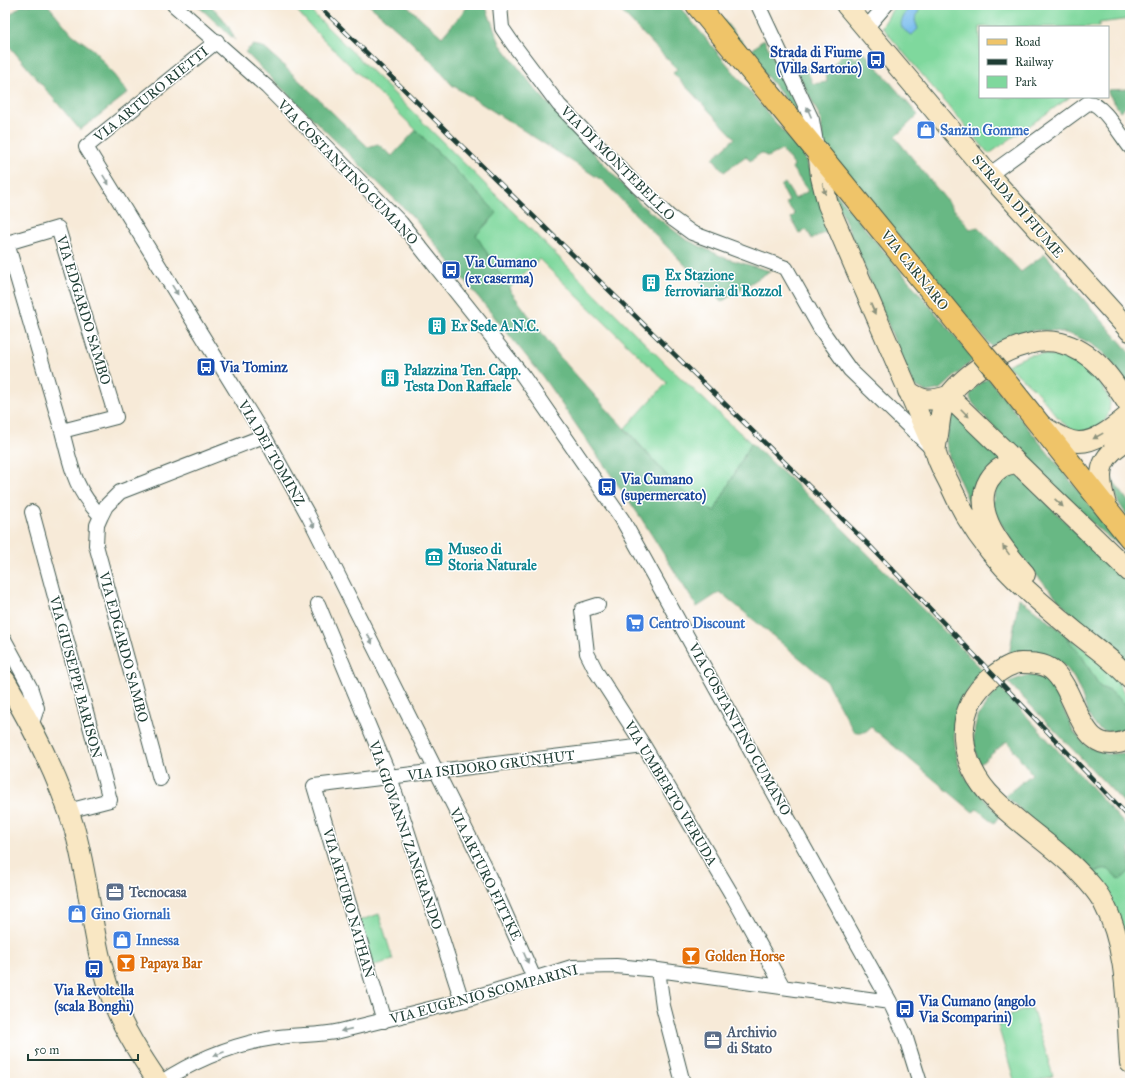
<svg xmlns="http://www.w3.org/2000/svg" width="1135" height="1088" font-family="'IM FELL Great Primer',serif">
	<style>
		.green { fill: #7fd89d; stroke: #4f8a68 }
		.forest { fill: #67b884; stroke: #437a5c }
		.water { fill: #77bbed; stroke: #4b7c90 }
		.lines { fill: none; stroke-linecap: round; stroke-linejoin: round }
		.street-casing { stroke: #3f574d; stroke-width: 16 }
		.secondary-casing { stroke: #3f574d; stroke-width: 22 }
		.primary-casing { stroke: #3f574d; stroke-width: 24 }
		.street { stroke: #fff; stroke-width: 14 }
		.secondary { stroke: #f9e7c3; stroke-width: 20 }
		.primary { stroke: #efc469; stroke-width: 22 }
		.rail-casing { stroke: #1f3d34; stroke-width: 4.5 }
		.rail { stroke: #fff; stroke-width: 3; stroke-dasharray: 9; stroke-linecap: butt }
		.primary-bridge-casing { stroke: #3f574d; stroke-width: 24; stroke-linecap: butt }
		.primary-bridge { stroke: #efc469; stroke-width: 22 }
		.oneway { fill: #8f9e9a }
		.oneway2 { fill: #8c927c }
		.labels { text-anchor: middle; stroke-width: 3; stroke-linejoin: round; paint-order: stroke }
		.transit-label { font-size: 14px; font-weight: bold; fill: #164399; stroke: #fff; text-anchor: start }
		.street-label { font-size: 14px; fill: #1f3d34; stroke: #fff }
		.shop-label { font-size: 14px; font-weight: bold; fill: #366cbe; stroke: #fff; text-anchor: start }
		.culture-label { font-size: 14px; font-weight: bold; fill: #0d838f; stroke: #fff; text-anchor: start }
		.service-label { font-size: 14px; font-weight: bold; fill: #4e5e75; stroke: #fff; text-anchor: start }
		.food-label { font-size: 14px; font-weight: bold; fill: #c56008; stroke: #fff; text-anchor: start }
	</style>
	<rect width="100%" height="100%" fill="#fff"/>
	<filter id="ink" filterUnits="userSpaceOnUse"><feTurbulence type="fractalNoise" baseFrequency=".025" numOctaves="2"/><feDisplacementMap in="SourceGraphic" scale="8" xChannelSelector="R" yChannelSelector="G"/><feConvolveMatrix kernelMatrix="1 2 1 2 8 2 1 2 1" color-interpolation-filters="sRGB"/></filter>
	<filter id="wash" filterUnits="userSpaceOnUse"><feTurbulence type="fractalNoise" baseFrequency=".012" numOctaves="4" result="noise"/><feDisplacementMap in="SourceGraphic" scale="16" xChannelSelector="R" yChannelSelector="G"/><feGaussianBlur stdDeviation="0.9" result="paint"/><feColorMatrix in="noise" values="0 0 0 0 0 0 0 0 0 0 0 0 0 0 0 0 0 1.4 0 .05"/><feComposite in="paint" operator="in"/></filter>
	<g filter="url(#wash)">
		<rect width="100%" height="100%" fill="#f7ead8"/>
		<path class="green" d="M292,5H305L308,8L669,367L751,443L714,512L678,488L625,428L667,383L539,259L509,289L476,235L497,213L416,130L315,31Z
			M895,5H1130V19L1099,23V27H980V97H1070L989,154L882,27Z
			M1044,354C1073,357 1098,373 1110,401C1110,407 1109,414 1106,419C1100,429 1084,435 1073,430C1059,423 1046,401 1035,390C1026,381 1016,373 1007,365L1029,355Z
			M1064,635C1091,652 1122,677 1130,708L1110,691L1100,687L1080,653Z
			M1108,869L1120,880L1130,871V969L1092,872Z
			M379,914L393,960L371,966L358,921Z
			M1032,1008L1053,1076L1028,1083H1015L996,1019Z"/>
		<path class="forest" d="M22,5H48L72,34L94,50L128,93L80,130L5,41V19Z
			M197,5H210C222,16 229,25 235,40Z
			M369,5H406L442,37L469,5H485L500,44L535,89L641,205L685,239L725,258L770,271L721,302L603,181L452,85C427,55 399,30 369,5Z
			M615,5H678L780,128L802,151L832,229L812,239L807,230L799,233L791,218L795,214L786,203L789,201L781,186L785,183L795,199L808,191L792,168L794,165L782,150L768,157L761,153L750,161L746,156L724,172L713,158L735,138L673,73L677,69Z
			M707,5H712L734,33L751,51L764,39L804,121Z
			M253,45L263,47L281,63L368,147L378,144L392,156L416,130L497,213L476,235L509,289L559,356L678,488L714,512L751,443L832,518L983,670C963,697 949,715 956,750C957,756 958,763 960,768C970,786 986,801 1000,815L994,823L977,809L973,812L871,727L865,732H854L825,679L720,592L697,607L641,518L540,373L414,218L245,52Z
			M847,49L855,59L864,52L918,115L895,137L970,229L978,227L1021,272L1045,254L1130,353V391C1124,382 1119,372 1112,363C1093,337 1053,324 1022,333C1011,336 1001,342 991,346L824,147L820,117L796,69L805,66L813,84L827,82L826,73Z
			M1130,89V104L1120,111L1108,93V90Z
			M832,189L974,359L941,389L927,392L913,385Z
			M988,378L1122,545C1118,543 1113,541 1109,538C1091,524 970,410 970,397C970,389 983,382 988,378Z
			M954,413L1002,458L976,518L949,457L946,442L951,414Z
			M1011,472L1018,475L1130,585V666L1073,616L1024,561L992,509L996,483Z
			M1112,479L1130,504V520L1118,502Z
			M1019,598L1077,643L1065,637L1080,653L1100,687L1110,691L1130,708L1126,694C1131,701 1134,719 1127,726C1120,734 1105,734 1097,727C1087,718 1085,703 1080,691C1067,657 1043,649 1009,656Z
			M1029,675L1044,678L1055,691L1074,732L1087,746L1107,754L1124,753L1130,750V809L1008,682Z
			M1000,687L1130,830V871L1120,880L1108,869L1091,872L1005,796L1032,774L1007,741L979,765C968,728 975,716 1000,687Z"/>
		<path class="water" d="M909,5H921L915,20L918,29L912,35C892,25 905,19 909,5Z"/>
	</g>
	<g filter="url(#ink)">
		<g class="lines">
			<defs>
				<path id="street" d="M174,5L267,87L401,223L523,376L622,519L890,1002L905,1035L920,1083
					M500,5L502,28L513,44L559,105L638,187L670,217L692,233L786,268L820,328L850,370L929,446
					M758,5L812,120L817,148
					M867,27L886,5
					M217,41L86,147L264,436L308,515L486,870L534,978
					M989,175L1088,103C1101,101 1122,137 1130,147
					M58,228L116,417L62,431L7,243Z
					M62,431C71,465 74,490 101,516L97,525L96,545L160,779
					M32,512L110,800L68,811
					M101,516L106,506L120,492L264,436
					M318,604L390,777L462,1001
					M598,605L582,610L587,653L597,673L644,746L735,900L783,987
					M5,641L30,687L37,708L31,726
					M658,970L663,1006L683,1083
					M384,1021L314,786L644,746
					M160,1083C195,1060 237,1043 279,1037C299,1034 319,1036 340,1031L462,1001L572,967L616,966L658,970L890,1002"/>
				<path id="secondary" d="M846,5L989,175L1130,331
					M818,150L821,177L828,205L935,452
					M908,391C924,402 930,401 948,396L1130,572
					M1130,407C1112,379 1095,352 1061,343C1025,333 968,369 948,397C940,408 940,422 938,435C937,440 935,448 936,453C938,464 947,477 952,489C981,554 1023,588 1077,633C1095,648 1115,661 1130,679
					M1042,426C1053,432 1066,442 1079,442C1098,442 1116,425 1130,414
					M1016,463C1003,465 996,469 989,480C970,512 1005,551 1025,574
					M1107,508C1097,475 1096,457 1130,439
					M5,680C33,727 59,778 75,831C91,888 92,948 114,1004C125,1032 142,1058 159,1083
					M1130,739C1078,763 1080,693 1052,670C1044,663 1031,663 1021,663C1011,663 1001,670 993,676C950,709 958,764 994,799C1019,824 1049,843 1075,868C1085,878 1096,889 1103,902C1129,950 1126,1011 1130,1063"/>
				<path id="primary" d="M697,5L982,353
					M997,371L1130,538"/>
			</defs>
			<use href="#street" class="street-casing"/>
			<use href="#secondary" class="secondary-casing"/>
			<use href="#primary" class="primary-casing"/>
			<use href="#street" class="street"/>
			<use href="#secondary" class="secondary"/>
			<use href="#primary" class="primary"/>
			<defs>
				<path id="rail" d="M318,5L871,547L1130,818"/>
			</defs>
			<use href="#rail" class="rail-casing"/>
			<use href="#rail" class="rail"/>
			<defs>
				<path id="primary-bridge" d="M982,353L997,371"/>
			</defs>
			<use href="#primary-bridge" class="primary-bridge-casing"/>
			<use href="#primary-bridge" class="primary-bridge"/>
		</g>
		<defs><path id="oneway-solid" d="M-6-.8H1V-3.2L6.5 0L1 3.2V.8H-6Z"/></defs>
		<g class="oneway">
			<use href="#oneway-solid" transform="translate(809 112) rotate(-113)"/>
			<use href="#oneway-solid" transform="translate(106 180) rotate(58)"/>
			<use href="#oneway-solid" transform="translate(175 290) rotate(58)"/>
			<use href="#oneway-solid" transform="translate(312 523) rotate(63)"/>
			<use href="#oneway-solid" transform="translate(370 639) rotate(64)"/>
			<use href="#oneway-solid" transform="translate(526 958) rotate(67)"/>
			<use href="#oneway-solid" transform="translate(346 1030) rotate(167)"/>
			<use href="#oneway-solid" transform="translate(219 1054) rotate(159)"/>
		</g>
		<g class="oneway2">
			<use href="#oneway-solid" transform="translate(824 189) rotate(75)"/>
			<use href="#oneway-solid" transform="translate(873 309) rotate(67)"/>
			<use href="#oneway-solid" transform="translate(965 413) rotate(45)"/>
			<use href="#oneway-solid" transform="translate(1098 436) rotate(151)"/>
			<use href="#oneway-solid" transform="translate(1059 503) rotate(43)"/>
			<use href="#oneway-solid" transform="translate(1006 550) rotate(-126)"/>
		</g>
	</g>
	<defs>
		<symbol id="bus-square" viewBox="-11 -11 22 22"><rect x="-9" y="-9" width="18" height="18" rx="4" fill="#1a4fb4" stroke="#fff"/><path d="M-5-6H5V4H4V6H2V4H-2V6H-4V4H-5ZM-3.5-4V0h7V-4ZM-3.5 1.2v1.5H-2V1.2ZM2 1.2v1.5H3.5V1.2Z" fill="#fff"/></symbol>
		<symbol id="shop-square" viewBox="-11 -11 22 22"><rect x="-9" y="-9" width="18" height="18" rx="4" fill="#3f7fe0" stroke="#fff"/><path d="M-5-2.5h2.3a2.7 3.5 0 0 1 5.4 0H5L5.5 6h-11ZM-1.5-2.5h3a1.5 2.3 0 0 0-3 0Z" fill="#fff"/></symbol>
		<symbol id="building-square" viewBox="-11 -11 22 22"><rect x="-9" y="-9" width="18" height="18" rx="4" fill="#0f9aa8" stroke="#fff"/><path d="M-4-6H4V6H1V3H-1V6H-4ZM-2.5-4.3h1.7v1.8h-1.7ZM.8-4.3h1.7v1.8H.8ZM-2.5-1h1.7V.8h-1.7ZM.8-1h1.7V.8H.8Z" fill="#fff"/></symbol>
		<symbol id="museum-square" viewBox="-11 -11 22 22"><rect x="-9" y="-9" width="18" height="18" rx="4" fill="#0f9aa8" stroke="#fff"/><path d="M0-6L6-3V-2H-6V-3ZM-5-1h2V3h-2ZM-1-1h2V3h-2ZM3-1h2V3H3ZM-6 4H6V6H-6Z" fill="#fff"/></symbol>
		<symbol id="supermarket-square" viewBox="-11 -11 22 22"><rect x="-9" y="-9" width="18" height="18" rx="4" fill="#3f7fe0" stroke="#fff"/><path d="M-6-5.5h2.5l.6 2H6L4.5 2H-2.5L-4.4-4H-6ZM-1.5 3.2a1.3 1.3 0 1 0 .1 0ZM3 3.2a1.3 1.3 0 1 0 .1 0Z" fill="#fff"/></symbol>
		<symbol id="office-square" viewBox="-11 -11 22 22"><rect x="-9" y="-9" width="18" height="18" rx="4" fill="#5c6f8a" stroke="#fff"/><path d="M-6-3h4V-5.5h4V-3h4V5H-6ZM-1-4.5V-3h2v-1.5ZM-6 0V1H6V0Z" fill="#fff"/></symbol>
		<symbol id="bar-square" viewBox="-11 -11 22 22"><rect x="-9" y="-9" width="18" height="18" rx="4" fill="#e8710a" stroke="#fff"/><path d="M-6-5H6L.8 .8V4.5H3.5V6h-7V4.5H-.8V.8Z" fill="#fff"/></symbol>
	</defs>
	<g fill-rule="evenodd">
		<use href="#bus-square" x="865" y="49" width="22" height="22"/>
		<use href="#shop-square" x="915" y="119" width="22" height="22"/>
		<use href="#bus-square" x="440" y="259" width="22" height="22"/>
		<use href="#building-square" x="640" y="272" width="22" height="22"/>
		<use href="#building-square" x="426" y="315" width="22" height="22"/>
		<use href="#bus-square" x="195" y="356" width="22" height="22"/>
		<use href="#building-square" x="379" y="367" width="22" height="22"/>
		<use href="#bus-square" x="596" y="476" width="22" height="22"/>
		<use href="#museum-square" x="423" y="546" width="22" height="22"/>
		<use href="#supermarket-square" x="624" y="612" width="22" height="22"/>
		<use href="#office-square" x="104" y="881" width="22" height="22"/>
		<use href="#shop-square" x="66" y="903" width="22" height="22"/>
		<use href="#shop-square" x="111" y="929" width="22" height="22"/>
		<use href="#bar-square" x="680" y="945" width="22" height="22"/>
		<use href="#bar-square" x="115" y="952" width="22" height="22"/>
		<use href="#bus-square" x="83" y="958" width="22" height="22"/>
		<use href="#bus-square" x="894" y="998" width="22" height="22"/>
		<use href="#office-square" x="702" y="1029" width="22" height="22"/>
	</g>
	<g class="labels">
		<g class="transit-label">
			<text x="862" y="57" text-anchor="end">Strada di Fiume<tspan x="862" dy="16">(Villa Sartorio)</tspan></text>
			<text x="465" y="267">Via Cumano<tspan x="465" dy="16">(ex caserma)</tspan></text>
			<text x="220" y="372">Via Tominz</text>
			<text x="621" y="484">Via Cumano<tspan x="621" dy="16">(supermercato)</tspan></text>
			<text x="94" y="995" text-anchor="middle">Via Revoltella<tspan x="94" dy="16">(scala Bonghi)</tspan></text>
			<text x="919" y="1006">Via Cumano (angolo<tspan x="919" dy="16">Via Scomparini)</tspan></text>
		</g>
		<g class="street-label">
			<text transform="translate(151 94) rotate(-39)" y="5">VIA ARTURO RIETTI</text>
			<text transform="translate(618 163) rotate(45)" y="5">VIA DI MONTEBELLO</text>
			<text transform="translate(348 172) rotate(46)" y="5">VIA COSTANTINO CUMANO</text>
			<text transform="translate(1018 206) rotate(49)" y="5">STRADA DI FIUME</text>
			<text transform="translate(915 270) rotate(51)" y="5">VIA CARNARO</text>
			<text transform="translate(84 310) rotate(73)" y="5">VIA EDGARDO SAMBO</text>
			<text transform="translate(272 453) rotate(60)" y="5">VIA DEI TOMINZ</text>
			<text transform="translate(124 647) rotate(75)" y="5">VIA EDGARDO SAMBO</text>
			<text transform="translate(76 677) rotate(75)" y="5">VIA GIUSEPPE BARISON</text>
			<text transform="translate(740 729) rotate(61)" y="5">VIA COSTANTINO CUMANO</text>
			<text transform="translate(491 765) rotate(-7)" y="5">VIA ISIDORO GRÜNHUT</text>
			<text transform="translate(671 793) rotate(59)" y="5">VIA UMBERTO VERUDA</text>
			<text transform="translate(406 835) rotate(71)" y="5">VIA GIOVANNI ZANGRANDO</text>
			<text transform="translate(486 874) rotate(64)" y="5">VIA ARTURO FITTKE</text>
			<text transform="translate(349 903) rotate(74)" y="5">VIA ARTURO NATHAN</text>
			<text transform="translate(484 994) rotate(-15)" y="5">VIA EUGENIO SCOMPARINI</text>
		</g>
		<g class="shop-label">
			<text x="940" y="135">Sanzin Gomme</text>
			<text x="649" y="628">Centro Discount</text>
			<text x="91" y="919">Gino Giornali</text>
			<text x="136" y="945">Innessa</text>
		</g>
		<g class="culture-label">
			<text x="665" y="280">Ex Stazione<tspan x="665" dy="16">ferroviaria di Rozzol</tspan></text>
			<text x="451" y="331">Ex Sede A.N.C.</text>
			<text x="404" y="375">Palazzina Ten. Capp.<tspan x="404" dy="16">Testa Don Raffaele</tspan></text>
			<text x="448" y="554">Museo di<tspan x="448" dy="16">Storia Naturale</tspan></text>
		</g>
		<g class="service-label">
			<text x="129" y="897">Tecnocasa</text>
			<text x="727" y="1037">Archivio<tspan x="727" dy="16">di Stato</tspan></text>
		</g>
		<g class="food-label">
			<text x="705" y="961">Golden Horse</text>
			<text x="140" y="968">Papaya Bar</text>
		</g>
	</g>
	<rect width="1135" height="1088" fill="none" stroke="#fff" stroke-width="20"/>
	<rect x="979" y="26" width="130" height="72" fill="#ffffff" stroke="#a5b1ae"/>
	<rect x="987" y="39" width="20" height="6" fill="#efc469" stroke="#a5b1ae"/>
	<text x="1015" y="46" font-size="12" fill="#1f3d34">Road</text>
	<rect x="987" y="59" width="20" height="6" fill="#1f3d34" stroke="#a5b1ae"/>
	<text x="1015" y="66" font-size="12" fill="#1f3d34">Railway</text>
	<rect x="987" y="76" width="20" height="12" fill="#7fd89d" stroke="#a5b1ae"/>
	<text x="1015" y="86" font-size="12" fill="#1f3d34">Park</text>
	<path d="M28 1054v6h110v-6" fill="none" stroke="#1f3d34" stroke-width="2"/>
	<text x="34" y="1054" font-size="12" fill="#1f3d34" stroke="#ffffff" stroke-width="3" paint-order="stroke">50 m</text>
</svg>
